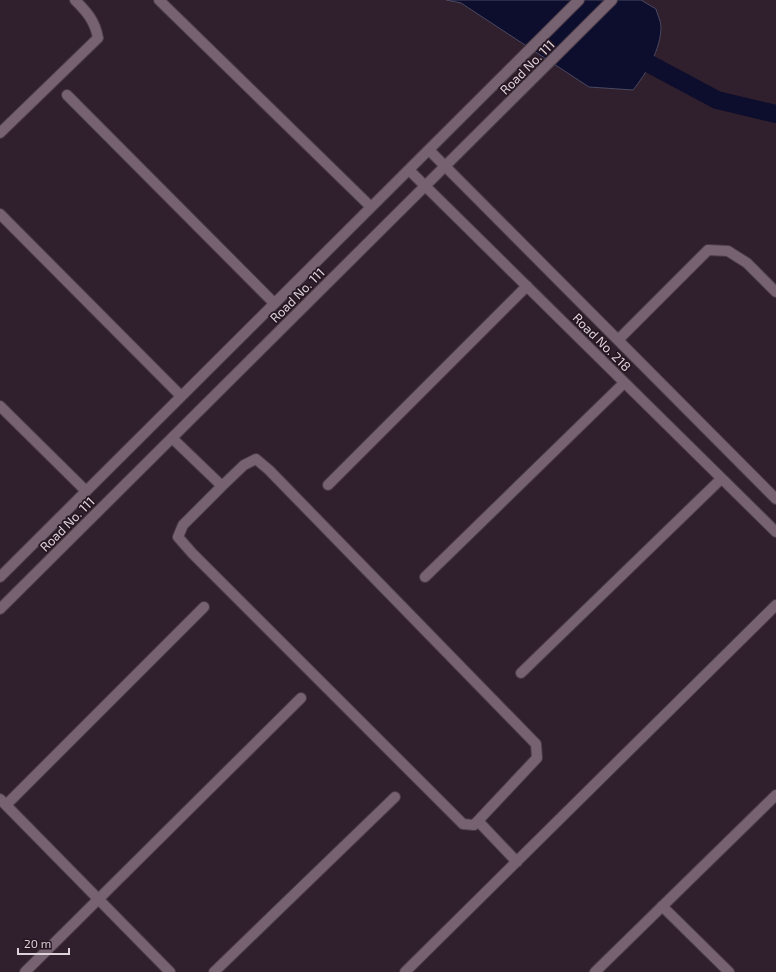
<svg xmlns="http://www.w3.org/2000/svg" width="776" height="972" font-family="'Exo 2',sans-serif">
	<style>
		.water { fill: #0d0d2d; stroke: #4b4861 }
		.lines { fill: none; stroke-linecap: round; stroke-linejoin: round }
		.canal { stroke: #0d0d2d; stroke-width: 18 }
		.minor-casing { stroke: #4b3d47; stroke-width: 12 }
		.minor { stroke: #766271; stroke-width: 10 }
		.labels { text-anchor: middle; stroke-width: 3.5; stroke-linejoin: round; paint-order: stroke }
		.street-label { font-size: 13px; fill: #ddd2da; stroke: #261622 }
	</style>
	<rect width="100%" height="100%" fill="#301f2c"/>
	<path class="water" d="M446,0H641L656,9C657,14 661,21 661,27C661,49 646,74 633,90L589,87L461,3Z"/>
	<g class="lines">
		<path class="canal" d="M629,53L717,100L776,114"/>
		<defs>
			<path id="minor" d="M159,0L371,207
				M67,95L274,303
				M0,133L98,38C95,21 87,12 75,0
				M429,150L776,499
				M409,170L776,532
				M0,214L181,396
				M618,340L708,250L728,251L747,263L776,292
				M0,406L86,491
				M172,438L222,486
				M256,459L269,470L536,744L537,758L474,825L463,824L192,553L178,537L183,525L222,486L244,465Z
				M328,485L527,286
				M0,577L579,0
				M425,577L624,383
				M0,609L612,0
				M521,673L721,479
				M0,799L170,972
				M6,805L204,607
				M478,821L517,862
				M662,906L729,972
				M25,972L301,698
				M214,972L395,797
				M405,972L776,605
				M595,972L776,795"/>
		</defs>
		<use href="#minor" class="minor-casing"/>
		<use href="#minor" class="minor"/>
	</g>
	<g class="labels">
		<g class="street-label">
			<text transform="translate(527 67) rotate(-45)" y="5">Road No. 111</text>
			<text transform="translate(297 295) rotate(-45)" y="5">Road No. 111</text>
			<text transform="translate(602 342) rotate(45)" y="5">Road No. 218</text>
			<text transform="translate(67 524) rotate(-45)" y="5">Road No. 111</text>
		</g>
	</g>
	<path d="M18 948v6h51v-6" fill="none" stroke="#ddd2da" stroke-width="2"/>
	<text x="24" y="948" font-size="12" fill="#ddd2da" stroke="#261622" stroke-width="3" paint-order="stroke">20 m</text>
</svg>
